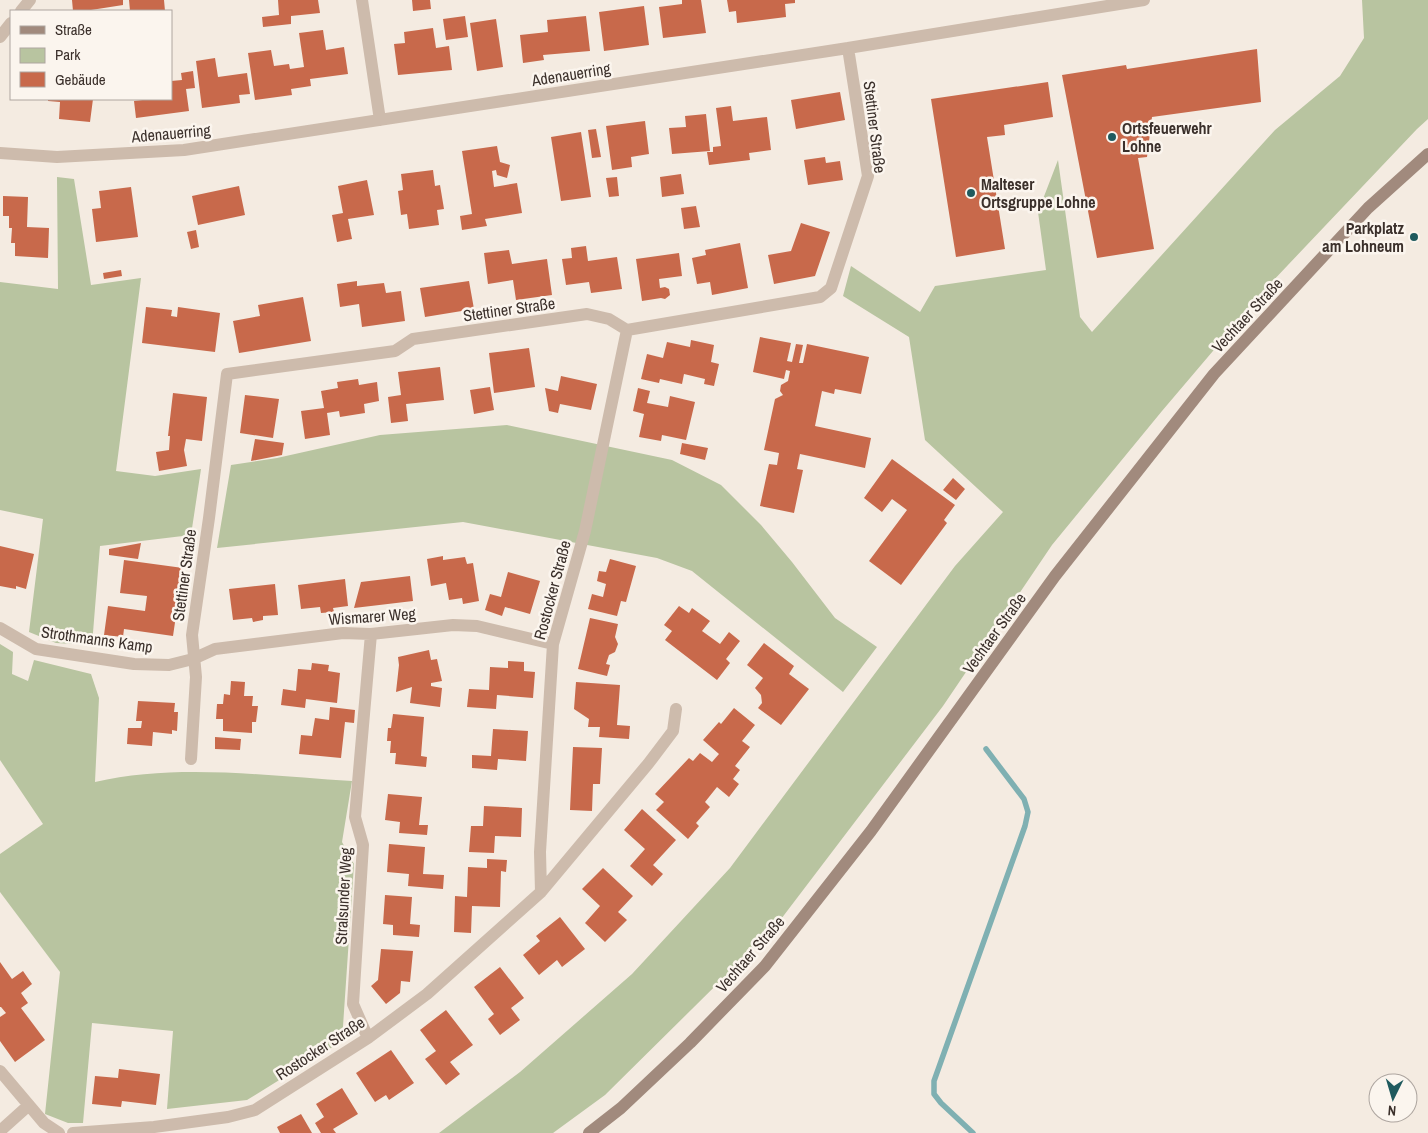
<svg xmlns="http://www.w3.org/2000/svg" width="1428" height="1133" font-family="'Archivo Narrow',sans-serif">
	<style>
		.green { fill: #b8c4a0 }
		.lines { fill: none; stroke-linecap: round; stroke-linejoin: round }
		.stream { stroke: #7fb0b2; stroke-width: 5.5 }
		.building { fill: #c8694b }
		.street { stroke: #cdbbac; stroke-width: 12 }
		.secondary { stroke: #a18a7d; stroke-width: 12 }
		.poi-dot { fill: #1f5a5e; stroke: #fbf5ee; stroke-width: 2 }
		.labels { text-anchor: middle; stroke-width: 5; stroke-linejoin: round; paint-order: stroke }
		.street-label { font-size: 16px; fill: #3b302b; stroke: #fbf5ee }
		.poi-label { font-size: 16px; font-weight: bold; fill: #3b302b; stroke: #fbf5ee; text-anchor: start }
	</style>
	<rect width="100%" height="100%" fill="#f4ebe1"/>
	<path class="green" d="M1362,0H1428V119L1417,129L1269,285L1162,411L1052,545L943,706L775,927L605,1095L553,1133H439L520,1072L632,974L730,868L955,566L1003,512L925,440L909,337L843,296L851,266L920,312L935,286L1046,270L1038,212L1058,160L1080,317L1092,332L1275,130L1340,76L1364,38Z
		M57,177L74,179L91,285L141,278L116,471L155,476L201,469L191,535L100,546L92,645L56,643L29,632L43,519L0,510V282L58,289Z
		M507,425L672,460L721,485L761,525L792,562L835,618L877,647L843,692L692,571L657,558L463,522L217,548L231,465L277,458L380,435Z
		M0,644L13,652L12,674L28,681L34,660L91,674L99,698L95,782C176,763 269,776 352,781L342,842L354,864L342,1041L247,1100L167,1109L173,1031L92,1023L83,1123H68L45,1114L60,972L0,892V854L43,824L0,760Z"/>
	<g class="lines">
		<path class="stream" d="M973,1133L941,1103L934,1094V1081L1025,826L1028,812L1024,799L986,749"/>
	</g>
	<path class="building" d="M72,0H123V5L91,10V11H73Z
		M129,0H164L165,11H130Z
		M278,0H318L320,13L291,16V24L263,27L262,17L279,15Z
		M412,0H430L431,9L413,11Z
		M682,0H701L706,33L663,38L659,7L682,4Z
		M727,0H795V3L785,4L786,17L737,23L736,11L729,12Z
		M644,6L649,45L604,51L599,12Z
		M465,16L468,37L446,40L443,19Z
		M586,16L590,51L543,55L544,60L523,63L520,35L548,32L547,20Z
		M496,19L503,67L477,71L470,23Z
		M433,28L436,48L449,46L452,70L398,75L394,44L405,43L404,32Z
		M323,30L326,50L344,47L348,74L310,79L311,86L291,89L292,95L255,100L248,53L271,50L274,66L289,64L290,69L304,67L299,33Z
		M1257,49L1261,102L1152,117L1147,157L1138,158L1154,249L1097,258L1062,75L1126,65L1127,69Z
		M215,58L218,77L247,73L250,94L239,95L240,103L202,108L196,61Z
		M193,71L195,88L186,89L189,111L136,118L134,101L151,99H171V81L182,80L181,73Z
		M1048,82L1053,117L1004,125L1005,135L987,137L1005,249L956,257L931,99Z
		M840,92L845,120L796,129L791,100Z
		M48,99H93L90,122L59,119L60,102L48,101Z
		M731,106L733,121L767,117L771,150L749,153L750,160L709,165L707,152H713V147L721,146L716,108Z
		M706,114L710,151L672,154L669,128L686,127L685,116Z
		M645,121L649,154L631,157L632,167L612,170L606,126Z
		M596,129L601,157L592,158L588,130Z
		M581,132L591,197L561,201L551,137Z
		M497,146L500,162L510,165L507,178L497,175L496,170L492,171L494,187L517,183L522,213L485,219L487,226L462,230L460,216L472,214L462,151Z
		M825,157L826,163L840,161L843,180L808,185L804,160Z
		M433,170L435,186L440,185L444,209L437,210L439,225L409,229L407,214L401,215L398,191L403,190L401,174Z
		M681,174L684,194L662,197L660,177Z
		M617,177L619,196L609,197L606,178Z
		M367,180L374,215L348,219L352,239L337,242L332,215L343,213L338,186Z
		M239,186L245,215L198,225L192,196Z
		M131,187L138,237L96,242L92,209L101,208L99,191Z
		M3,196L28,197L27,227L49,228L48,258L15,256V243H11L12,228H9V216H3Z
		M696,206L700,227L684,229L681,208Z
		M801,223L830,232L815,276L774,284L768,255L791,251Z
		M196,230L199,247L191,249L187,232Z
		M740,243L748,288L712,295L710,282L697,284L692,258L706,255L705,250Z
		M586,246L588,261L617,257L622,289L591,293L589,282L566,285L562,259L572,258L571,248Z
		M509,250L512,264L547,259L552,295L516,300L513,280L488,284L484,253Z
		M679,253L682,276L659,279L660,288L665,287L669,289L670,295L665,299L661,298L642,301L636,259Z
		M121,270L122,276L104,279L103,273Z
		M357,281V286L384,283L386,293L401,291L405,321L362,327L359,304L340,307L337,284Z
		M469,281L474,309L425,317L420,288Z
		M303,297L311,341L239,353L233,321L260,316L258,305Z
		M146,307L172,310L171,316L177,317L178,307L220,313L215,352L142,343Z
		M760,337L791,343L787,361L792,362L796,344L803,345L799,363H803L807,344L869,357L861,394L835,389L834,394L822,391L815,426L871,438L865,468L800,454L797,469L803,470L794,513L760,506L769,464L777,465L779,453L764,450L775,399L783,395L780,391L781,385L788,381L790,371L786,370L784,379L753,372Z
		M691,340L714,345L711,362L719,364L714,386L704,384L705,379L684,374L682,384L660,379L659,383L641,379L647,354L663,358L667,342L690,347Z
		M529,348L535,387L494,393L489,353Z
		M440,367L444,400L406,404L408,421L391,423L388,397L401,395L398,372Z
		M561,376L597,384L591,410L560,404L558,413L549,411L545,388L558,391Z
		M358,379L359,385L377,382L379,401L364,404L365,413L340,417L339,411L327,413L330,435L305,439L301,411L324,408L321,391L338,388L337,382Z
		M490,387L494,410L474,414L470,390Z
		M638,388L650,391L647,403L668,407L670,396L695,402L686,440L662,435L661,441L639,437L644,414L633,411Z
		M173,393L207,397L202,441L186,439L184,450L187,466L159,471L156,452L169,450L170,436H168Z
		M245,395L279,399L273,438L240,433Z
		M255,439L284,443L282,455L251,461Z
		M682,443L708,448L705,460L680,454Z
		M892,459L955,505L944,520L947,523L901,585L869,561L907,510L892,499L882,512L864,498Z
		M953,478L965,489L956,500L943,490Z
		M141,543L138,559L109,555V549Z
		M0,546L34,554L26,589L16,586V589L0,586Z
		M443,556V560L465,557L467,564L473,563L479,601L463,604L462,598L449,600L446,583L431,586L427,559Z
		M610,559L636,566L626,602L621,601L617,616L588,609L592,594L603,597L606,584L597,581L599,571L606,572Z
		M124,560L183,568L173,636L124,629L123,637L104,635L108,606L145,611L147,596L120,593Z
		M508,572L540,581L530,614L505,607L502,616L485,610L490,594L501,597Z
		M410,576L413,601L354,608L361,582Z
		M345,579L348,606L333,608L334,612L321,613L320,607L301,609L298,585Z
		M275,584L278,615L263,616V620L253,622L252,618L233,620L229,589Z
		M679,606L689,613L692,608L710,621L702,631L720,644L729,632L740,641L726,659L730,663L717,680L665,640L672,631L664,625Z
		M590,618L618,624L615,637L618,644L615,652L609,655L606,664L610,665L607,676L578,669Z
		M764,643L794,666L789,674L809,689L781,725L758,708L762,703L761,695L755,688L763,678L747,665Z
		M429,650L431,660L437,659L442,681L431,683V686L442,688L440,707L410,703L412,687L396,692L399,665L398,657Z
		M508,661L524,662V671L535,672L533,698L497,695L496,709L467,707L469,689L489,690L490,667L508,668Z
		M312,663L329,665L328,671L340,673L337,703L306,699L305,708L281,705L283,689L296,691L298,669L311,670Z
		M231,681L245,682L244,696H253L252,706H258L256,722H252V733L223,731V719H216L217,704H223L224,694L230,695Z
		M576,682L620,685L617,725L630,726L629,739L599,737L600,727H588L589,719L574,709Z
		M138,701L175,703L174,712H178L177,731L172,730V734L153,732L152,746L127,744L128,728H141L142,721H136Z
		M330,707L355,710L354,723L345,722L341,758L299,754L301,735L312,736L315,718L329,720Z
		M734,708L755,725L742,741L750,747L735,766L740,770L733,779L739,784L729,797L717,787L705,802L710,807L696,823L699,826L688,839L656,810L664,802L655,794L689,758L693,761L700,753L712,762L719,754L703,740L719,722L721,724Z
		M393,714L424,717L421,756L427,757L426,767L395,764L396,753H390L391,741H387L388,728H391Z
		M493,729L528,731L526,761L498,759L497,770L472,768V755L491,756Z
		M215,737L241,739L240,750L215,749Z
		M573,747L602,748L600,784H593L592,811L570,810Z
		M388,794L422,797L419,825H428L427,835L399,833L400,822L385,820Z
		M484,806L522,808L521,837L495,836L494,853L469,852L471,826H483Z
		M642,809L676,840L653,865L663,874L652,886L630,866L645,849L624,830Z
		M389,844L425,847L423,874L444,875L443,889L408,886L409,874L387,872Z
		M487,859L507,860L506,872L501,871L500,907L472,906L471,933L454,932L455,896L467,897L468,867L487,868Z
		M603,868L633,896L618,912L627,920L605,942L585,923L600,906L582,889Z
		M385,895L412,897L410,924L420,925L419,937L393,935V925L383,924Z
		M560,917L585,949L562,967L557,960L539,975L523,955L540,941L536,936Z
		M381,949L413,951L410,982L401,981L400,993L386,1004L371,986L378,980Z
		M0,962L12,979L23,971L32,984L21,993L28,1003L21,1008L45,1040L15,1062L0,1041V1017L6,1013L1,1007H0Z
		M500,967L524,998L511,1008L520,1020L500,1035L488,1019L494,1014L474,987Z
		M446,1010L473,1045L450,1062L460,1074L446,1085L425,1059L436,1051L420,1030Z
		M391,1050L414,1083L389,1100L386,1095L375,1102L356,1073Z
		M119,1069L160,1074L156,1105L122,1101L121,1107L92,1104L95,1076L118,1078Z
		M342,1088L358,1114L333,1129L336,1133H321L315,1123L324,1117L316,1104Z
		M301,1114L312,1133H280L277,1127Z"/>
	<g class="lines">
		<path class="street" d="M362,0L380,120
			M21,11L30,0
			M0,37L11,23
			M0,153L57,157L184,150L848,48L1144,0
			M0,628L36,649L134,664L169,665L193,659L215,649L343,633L371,634L453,625L477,626L553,644
			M191,759L196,677L192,635L209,518L227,374L395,351L413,339L587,314L609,319L627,330L820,297L831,288L868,176L848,48
			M541,892L540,852L553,644L585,531L627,330
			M368,1038L353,1004L363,845L355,817L371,634
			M0,1071L44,1123L59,1133
			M0,1131L29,1105
			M73,1133L154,1127L228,1117L255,1110L368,1038L427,994L541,892L648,764L673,731L676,709"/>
		<path class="secondary" d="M589,1133L621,1108L690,1043L765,966L871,831L1055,576L1214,374L1368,208L1428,154"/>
	</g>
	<g class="poi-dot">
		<circle cx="1112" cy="137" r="5"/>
		<circle cx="971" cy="193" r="5"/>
		<circle cx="1414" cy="237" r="5"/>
	</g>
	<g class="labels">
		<g class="street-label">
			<text transform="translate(571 74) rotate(-9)" y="6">Adenauerring</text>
			<text transform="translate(875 127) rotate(83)" y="6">Stettiner Straße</text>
			<text transform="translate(171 133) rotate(-5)" y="6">Adenauerring</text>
			<text transform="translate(509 309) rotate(-8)" y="6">Stettiner Straße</text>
			<text transform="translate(1247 315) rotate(-47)" y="6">Vechtaer Straße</text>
			<text transform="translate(184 575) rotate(-82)" y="6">Stettiner Straße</text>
			<text transform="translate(552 590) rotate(-75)" y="6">Rostocker Straße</text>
			<text transform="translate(372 616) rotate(-4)" y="6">Wismarer Weg</text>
			<text transform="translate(994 633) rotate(-54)" y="6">Vechtaer Straße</text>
			<text transform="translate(97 639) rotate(8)" y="6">Strothmanns Kamp</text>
			<text transform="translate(343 896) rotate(-87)" y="6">Stralsunder Weg</text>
			<text transform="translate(750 954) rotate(-49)" y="6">Vechtaer Straße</text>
			<text transform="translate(320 1048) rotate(-33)" y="6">Rostocker Straße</text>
		</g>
		<g class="poi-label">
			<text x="1122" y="134">Ortsfeuerwehr<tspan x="1122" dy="18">Lohne</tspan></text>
			<text x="981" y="190">Malteser<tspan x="981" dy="18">Ortsgruppe Lohne</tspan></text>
			<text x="1404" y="234" text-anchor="end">Parkplatz<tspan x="1404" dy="18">am Lohneum</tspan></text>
		</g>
	</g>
	<rect x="10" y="10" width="162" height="90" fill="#fbf5ee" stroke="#aea6a0"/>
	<rect x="20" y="26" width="25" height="8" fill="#a18a7d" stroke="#aea6a0"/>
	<text x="55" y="35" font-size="15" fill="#3b302b">Straße</text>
	<rect x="20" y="48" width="25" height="15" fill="#b8c4a0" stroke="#aea6a0"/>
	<text x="55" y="60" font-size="15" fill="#3b302b">Park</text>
	<rect x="20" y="72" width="25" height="15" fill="#c8694b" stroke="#aea6a0"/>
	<text x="55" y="85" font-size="15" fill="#3b302b">Gebäude</text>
	<g transform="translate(1393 1098) rotate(185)"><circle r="24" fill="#fbf5ee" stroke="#aea6a0"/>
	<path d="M0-4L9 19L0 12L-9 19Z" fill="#1f5a5e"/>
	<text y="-8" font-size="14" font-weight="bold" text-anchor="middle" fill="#3b302b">N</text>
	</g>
</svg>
